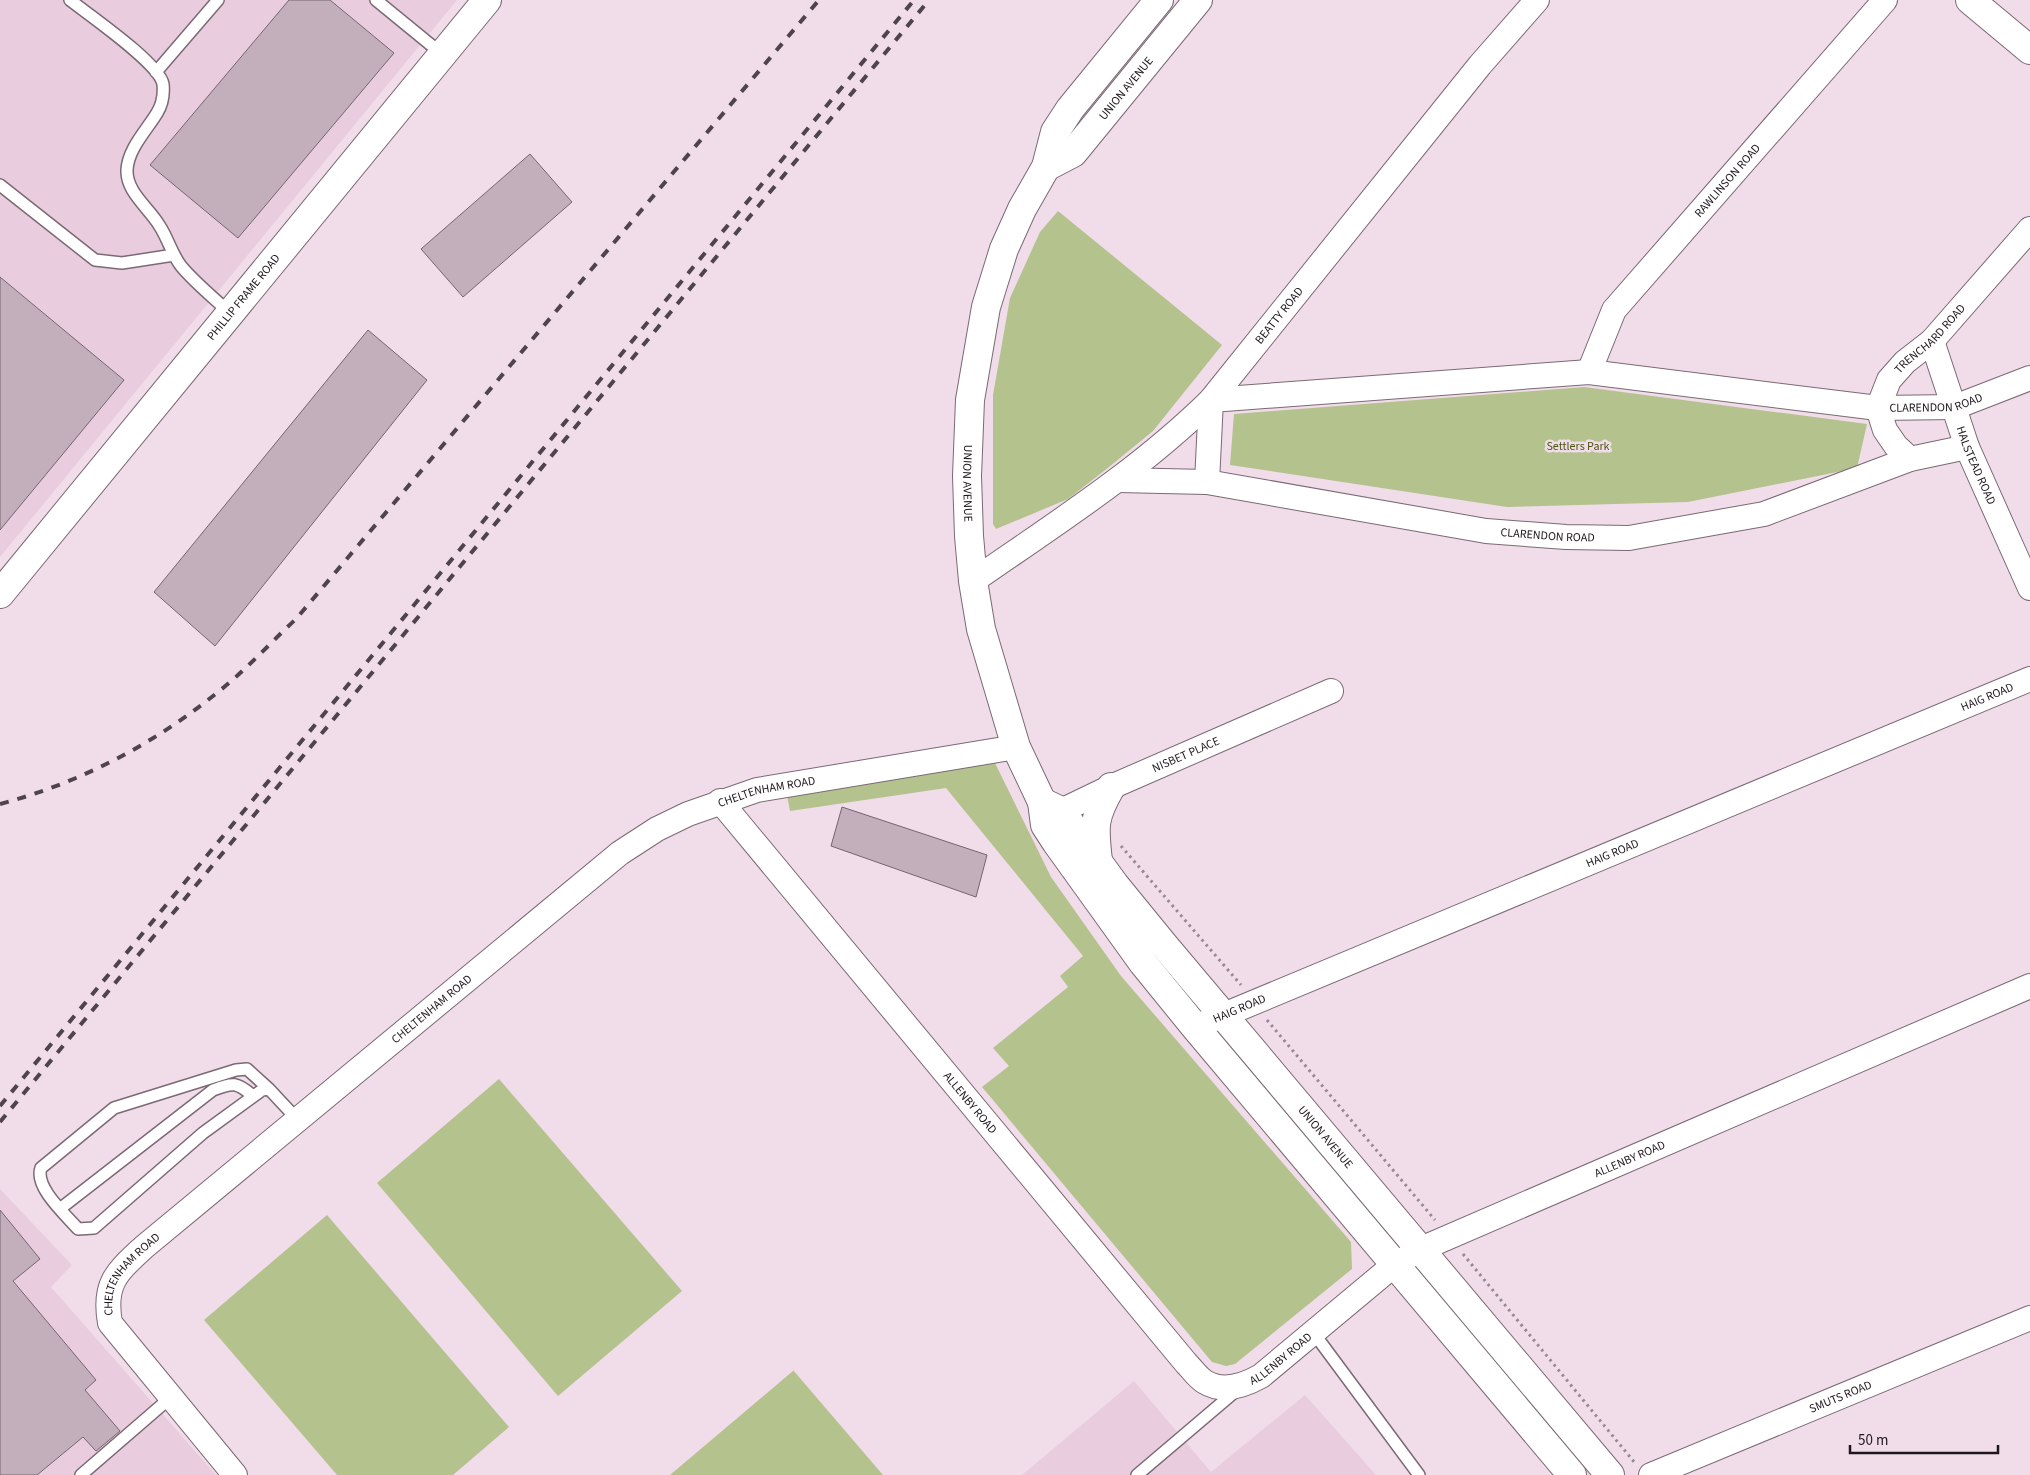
<svg xmlns="http://www.w3.org/2000/svg" width="2030" height="1475" font-family="'Source Sans 3',sans-serif">
	<style>
		.built { fill: #e9cddf }
		.green { fill: #b4c28d }
		.building { fill: #c3afbc; stroke: #766470 }
		.lines { fill: none; stroke-linecap: round; stroke-linejoin: round }
		.lane-casing { stroke: #7b6974; stroke-width: 14 }
		.street-casing { stroke: #7b6974; stroke-width: 26 }
		.secondary-casing { stroke: #7b6974; stroke-width: 30 }
		.primary-casing { stroke: #7b6974; stroke-width: 30 }
		.path { stroke: #988893; stroke-width: 3; stroke-dasharray: 2.5 4; stroke-linecap: butt }
		.lane { stroke: #fff; stroke-width: 11 }
		.street { stroke: #fff; stroke-width: 24 }
		.secondary { stroke: #fff; stroke-width: 28 }
		.primary { stroke: #fff; stroke-width: 28 }
		.rail { stroke: #4f444b; stroke-width: 4; stroke-dasharray: 9 9; stroke-linecap: butt }
		.labels { text-anchor: middle; stroke-width: 5; stroke-linejoin: round; paint-order: stroke }
		.street-label { font-size: 12px; fill: #1d161b; stroke: #f1dcea }
		.park-label { font-size: 12px; fill: #4b5913; stroke: #f1dcea }
	</style>
	<rect width="100%" height="100%" fill="#f1dcea"/>
	<path class="built" d="M0,0H457L0,557Z
		M0,1189L72,1265L51,1287L216,1475H0Z
		M1134,1381L1211,1472L1305,1395L1376,1475H1022Z"/>
	<path class="green" d="M1058,211L1222,345L1153,431L1109,467L1068,499L996,529L993,524V395L1010,298L1040,232Z
		M1584,387L1867,424L1857,468L1688,502L1507,507L1230,465L1234,414Z
		M994,761L1051,877L1121,976L1351,1242L1352,1269L1235,1364L1226,1366L1212,1362L982,1087L1009,1066L993,1048L1068,987L1060,976L1083,956L946,788L790,811L787,795Z
		M499,1079L682,1291L558,1396L377,1183Z
		M327,1215L509,1427L453,1475H337L204,1320Z
		M793,1370L883,1475H670L793,1371Z"/>
	<path class="building" d="M289,0H330L394,53L238,238L150,165Z
		M530,154L572,202L463,297L421,249Z
		M0,277L124,380L0,530Z
		M368,330L427,380L215,646L154,592Z
		M842,807L987,855L976,897L831,846Z
		M0,1210L40,1259L13,1281L96,1380L85,1390L120,1431L96,1451L83,1437L37,1475H0Z"/>
	<g class="lines">
		<defs>
			<path id="lane" d="M70,0C89,15 159,63 163,84C164,94 162,105 157,113C146,131 128,149 127,170C126,192 149,208 159,225C168,238 171,253 181,266C195,283 214,298 230,313
				M376,0L442,54
				M156,72L218,0
				M0,185L95,260L122,263L174,255
				M269,1089L262,1090L203,1133L94,1228L78,1229C66,1215 34,1187 41,1168L114,1108L236,1070L247,1069L269,1089L297,1119
				M61,1208L213,1090C233,1082 237,1082 253,1096
				M1313,1332L1419,1475
				M81,1475L170,1398
				M1137,1475L1237,1390"/>
			<g id="street">
				<path id="s1" d="M1932,341L1967,447L2030,588"/>
				<path id="s2" d="M1589,372L1614,310L1885,0"/>
				<path id="s3" d="M1910,459L1896,446L1885,430L1878,408L1889,380L1905,362L1932,341L2030,229"/>
				<path id="s4" d="M1118,480L1207,482L1486,531L1566,537L1629,538L1764,514L1910,459L1967,447"/>
				<path id="s5" d="M1207,482L1211,400L1589,372L1878,408L1955,407L2030,378"/>
				<path id="s6" d="M973,581C1055,524 1140,470 1211,400L1480,65L1537,0"/>
				<path id="s7" d="M720,801L1186,1363C1192,1369 1198,1378 1205,1382C1223,1393 1245,1385 1261,1376L1394,1265L1421,1249L2030,986"/>
				<path id="s8" d="M1048,822L1061,811L1111,787L1331,691"/>
				<path id="s9" d="M1195,1027L2030,679"/>
				<path id="s10" d="M235,1475L110,1323C103,1283 117,1272 144,1247L620,853L657,829L688,814L757,790L1016,747"/>
				<path id="s11" d="M1651,1475L2030,1318"/>
			</g>
			<g id="secondary">
				<path d="M1970,0L2030,50"/>
				<path id="s12" d="M0,594L487,0"/>
			</g>
			<g id="primary">
				<path id="s13" d="M1159,0L1070,109L1055,132L1046,167L1022,209L1004,249L986,307L970,400L967,476L969,536L973,581L981,629L1016,747L1042,802L1045,825L1056,842L1143,963L1195,1027L1572,1475"/>
				<path id="s14" d="M1046,167L1073,153L1198,0"/>
				<path id="s15" d="M1042,802L1061,811L1115,885L1164,945L1610,1475"/>
				<path d="M1098,861C1094,826 1093,818 1111,787"/>
			</g>
		</defs>
		<use href="#lane" class="lane-casing"/>
		<use href="#street" class="street-casing"/>
		<use href="#secondary" class="secondary-casing"/>
		<use href="#primary" class="primary-casing"/>
		<path class="path" d="M1121,846L1241,985
			M1267,1020L1435,1220
			M1463,1254L1635,1463"/>
		<use href="#lane" class="lane"/>
		<use href="#street" class="street"/>
		<use href="#secondary" class="secondary"/>
		<use href="#primary" class="primary"/>
		<path class="rail" d="M0,804C80,783 154,744 218,692C246,670 270,643 296,619L819,0
			M0,1106L914,0
			M0,1122L929,0"/>
	</g>
	<g class="labels">
		<g class="street-label">
			<text dy="4" stroke="none"><textPath href="#s14" startOffset="114">UNION AVENUE</textPath></text>
			<text dy="4" stroke="none"><textPath href="#s2" startOffset="239">RAWLINSON ROAD</textPath></text>
			<text dy="4" stroke="none"><textPath href="#s12" startOffset="384">PHILLIP FRAME ROAD</textPath></text>
			<text dy="4" stroke="none"><textPath href="#s6" startOffset="408">BEATTY ROAD</textPath></text>
			<text dy="4" stroke="none"><textPath href="#s3" startOffset="150">TRENCHARD ROAD</textPath></text>
			<text dy="4" stroke="none"><textPath href="#s5" startOffset="811">CLARENDON ROAD</textPath></text>
			<text dy="4" stroke="none"><textPath href="#s1" startOffset="132">HALSTEAD ROAD</textPath></text>
			<text dy="4" stroke="none"><textPath href="#s13" startOffset="535">UNION AVENUE</textPath></text>
			<text dy="4" stroke="none"><textPath href="#s4" startOffset="434">CLARENDON ROAD</textPath></text>
			<text dy="4" stroke="none"><textPath href="#s9" startOffset="858">HAIG ROAD</textPath></text>
			<text dy="4" stroke="none"><textPath href="#s8" startOffset="154">NISBET PLACE</textPath></text>
			<text dy="4" stroke="none"><textPath href="#s10" startOffset="1064">CHELTENHAM ROAD</textPath></text>
			<text dy="4" stroke="none"><textPath href="#s9" startOffset="452">HAIG ROAD</textPath></text>
			<text dy="4" stroke="none"><textPath href="#s9" startOffset="48">HAIG ROAD</textPath></text>
			<text dy="4" stroke="none"><textPath href="#s10" startOffset="659">CHELTENHAM ROAD</textPath></text>
			<text dy="4" stroke="none"><textPath href="#s7" startOffset="392">ALLENBY ROAD</textPath></text>
			<text dy="4" stroke="none"><textPath href="#s15" startOffset="441">UNION AVENUE</textPath></text>
			<text dy="4" stroke="none"><textPath href="#s7" startOffset="1248">ALLENBY ROAD</textPath></text>
			<text dy="4" stroke="none"><textPath href="#s10" startOffset="254">CHELTENHAM ROAD</textPath></text>
			<text dy="4" stroke="none"><textPath href="#s7" startOffset="842">ALLENBY ROAD</textPath></text>
			<text dy="4" stroke="none"><textPath href="#s11" startOffset="205">SMUTS ROAD</textPath></text>
		</g>
		<g class="park-label">
			<text x="1578" y="450">Settlers Park</text>
		</g>
	</g>
	<path d="M1850 1445v8h148v-8" fill="none" stroke="#1d161b" stroke-width="2.5"/>
	<text x="1858" y="1445" font-size="15" fill="#1d161b" stroke="#f1dcea" stroke-width="4" paint-order="stroke">50 m</text>
</svg>
